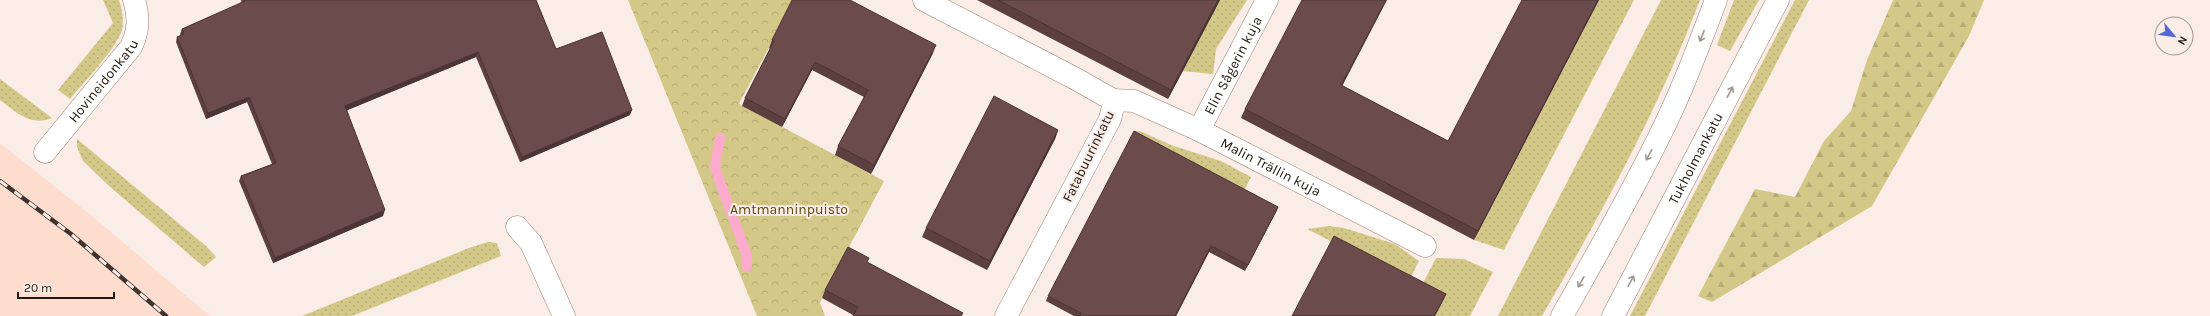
<svg xmlns="http://www.w3.org/2000/svg" width="2210" height="316" font-family="Karla,sans-serif">
	<style>
		.built { fill: #ffddce }
		.grass { fill: url(#grass-dots) }
		.forest { fill: url(#forest-firs) }
		.park { fill: url(#park-crowns) }
		.lines { fill: none; stroke-linecap: round; stroke-linejoin: round }
		.stream { stroke: #fdabcd; stroke-width: 10 }
		.minor-casing { stroke: #9e7f71; stroke-width: 23 }
		.secondary-casing { stroke: #9e7f71; stroke-width: 23 }
		.minor { stroke: #fff; stroke-width: 22 }
		.secondary { stroke: #fff; stroke-width: 22 }
		.rail-casing { stroke: #3f342e; stroke-width: 4.5 }
		.rail { stroke: #faece6; stroke-width: 3; stroke-dasharray: 9; stroke-linecap: butt }
		.wall { fill: #5c4040 }
		.shaded-wall { fill: #4b3434 }
		.building { fill: #6b4b4b; stroke: #4b3434 }
		.oneway { stroke: #9c9794 }
		.labels { text-anchor: middle; stroke-width: 4; stroke-linejoin: round; paint-order: stroke }
		.street-label { font-size: 14px; fill: #221711; stroke: #faece6 }
		.park-label { font-size: 14px; fill: #574c0b; stroke: #faece6 }
	</style>
	<defs>
		<pattern id="grass-dots" width="8" height="8" patternUnits="userSpaceOnUse"><rect width="8" height="8" fill="#d4c888"/><path d="M2 2h.1M6 6h.1" fill="none" stroke="#b6ab74" stroke-width="1.8" stroke-linecap="round"/></pattern>
		<pattern id="forest-firs" width="22" height="20" patternUnits="userSpaceOnUse"><rect width="22" height="20" fill="#d4c888"/><path d="M5 1l3.5 6h-7zM16 11l3.5 6h-7z" fill="#b6ab74"/></pattern>
		<pattern id="park-crowns" width="20" height="18" patternUnits="userSpaceOnUse"><rect width="20" height="18" fill="#d4c888"/><path d="M2 6a3 3 0 1 1 6 0M12 15a3 3 0 1 1 6 0" fill="none" stroke="#b6ab74"/></pattern>
	</defs>
	<rect width="100%" height="100%" fill="#faece6"/>
	<path class="built" d="M0,143L93,217L210,316H0Z"/>
	<path class="grass" d="M103,0H119C122,9 124,20 122,30C116,49 83,83 70,99L58,90L113,23Z
		M1219,0H1247L1216,49L1213,74L1182,71Z
		M1599,0H1634L1504,250L1474,240Z
		M1661,0H1700C1658,110 1601,214 1542,316H1498Z
		M1734,0H1759L1730,51L1717,45Z
		M1795,0H1809L1645,316H1630Z
		M0,79L52,118C31,127 16,112 0,100Z
		M1136,131H1140L1171,145L1221,161L1251,177L1242,195L1132,137Z
		M77,139L206,246L216,257L204,267L109,186L83,161L77,147Z
		M1329,226L1344,228L1395,244L1419,261L1409,281L1307,229Z
		M488,242L497,243L501,256L352,316H302L469,248Z
		M1436,258L1464,259L1493,272L1470,316H1435L1421,287Z"/>
	<path class="forest" d="M1893,0H1984L1969,36L1872,206L1712,302L1698,296L1755,189L1795,197L1824,141L1851,111L1867,60Z"/>
	<path class="park" d="M628,0H794L739,104L884,181L822,298L820,303L825,316H757Z"/>
	<g class="lines">
		<path class="stream" d="M720,138L715,165L718,177L746,253L747,267"/>
		<defs>
			<g id="minor">
				<path d="M924,0L1076,79L1113,100V107L1110,119L1006,316"/>
				<path id="s1" d="M1113,100L1134,101L1199,130L1425,246"/>
				<path id="s2" d="M1199,130L1267,0"/>
				<path id="s3" d="M45,152L131,47C139,31 139,17 134,0"/>
				<path d="M517,227L531,243L564,316"/>
			</g>
			<g id="secondary">
				<path d="M1562,316C1596,256 1630,196 1660,135C1682,91 1699,45 1716,0"/>
				<path id="s4" d="M1613,316L1778,0"/>
			</g>
		</defs>
		<use href="#minor" class="minor-casing"/>
		<use href="#secondary" class="secondary-casing"/>
		<use href="#minor" class="minor"/>
		<use href="#secondary" class="secondary"/>
		<defs>
			<path id="rail" d="M0,181L71,234L166,316"/>
		</defs>
		<use href="#rail" class="rail-casing"/>
		<use href="#rail" class="rail"/>
	</g>
	<path class="wall" d="M241,0H536L556,49L630,115L520,162L476,57L347,110L383,216L273,263L239,181L241,176L272,164L247,102L206,119L176,42L177,37L181,36L180,34L182,29L242,3Z
		M977,0H1220L1168,99Z
		M1599,0L1474,240L1241,118L1245,109L1342,86L1448,141Z
		M772,40L933,53L871,174L835,155L838,146L864,97L812,70L782,127L742,106L745,98L770,49L769,48Z
		M1058,130L1055,139L987,270L922,237L926,228Z
		M1278,207L1276,212L1245,271L1209,252L1176,316H1074L1046,301L1048,296Z
		M867,263L963,313L853,315L822,298L825,290Z"/>
	<path class="shaded-wall" d="M1218,0H1220L1168,99L1171,90Z
		M1386,0H1387L1338,94L1341,85Z
		M1598,0H1599L1474,240L1478,231Z
		M936,45L933,53L871,174L874,165Z
		M478,52L476,57L343,112L345,106Z
		M815,62L812,70L782,127L785,119Z
		M249,97L247,102L206,119L208,113Z
		M632,110L630,115L520,162L522,157Z
		M1058,130L1055,139L987,270L990,261Z
		M1278,207L1276,212L1245,271L1248,265Z
		M385,210L383,216L273,263L275,258Z
		M1211,246L1209,252L1176,316H1175Z
		M1446,294L1444,299L1435,316H1434Z"/>
	<path class="building" d="M245,0H536L556,49L602,32L632,110L522,157L478,52L345,106L385,210L275,258L241,176L276,163L249,97L208,113L177,37L184,34L182,29L245,1Z
		M792,0H850L936,45L874,165L838,146L868,90L815,62L785,119L745,98L774,41L772,40Z
		M998,0H1218L1171,90Z
		M1302,0H1386L1341,85L1448,141L1522,0H1598L1478,231L1245,109Z
		M994,96L1058,130L990,261L926,228Z
		M1134,131L1278,207L1248,265L1211,246L1175,316H1080L1081,313L1048,296Z
		M1334,236L1446,294L1434,316H1292Z
		M848,247L869,258L867,262L963,313L961,316H853L858,307L825,290Z"/>
	<defs><path id="oneway-shaft" d="M-6 0H5M1.5-3L5.5 0L1.5 3" fill="none" stroke-width="1.6" stroke-linecap="round" stroke-linejoin="round"/></defs>
	<g class="oneway">
		<use href="#oneway-shaft" transform="translate(1702 36) rotate(111)"/>
		<use href="#oneway-shaft" transform="translate(1730 92) rotate(-62)"/>
		<use href="#oneway-shaft" transform="translate(1649 155) rotate(118)"/>
		<use href="#oneway-shaft" transform="translate(1631 281) rotate(-62)"/>
		<use href="#oneway-shaft" transform="translate(1581 282) rotate(119)"/>
	</g>
	<g class="labels">
		<g class="street-label">
			<text dy="5" stroke="none"><textPath href="#s2" startOffset="73">Elin Sågerin kuja</textPath></text>
			<text dy="5" stroke="none"><textPath href="#s3" startOffset="92">Hovineidonkatu</textPath></text>
			<text transform="translate(1088 156) rotate(-64)" y="5">Fatabuurinkatu</text>
			<text dy="5" stroke="none"><textPath href="#s4" startOffset="178">Tukholmankatu</textPath></text>
			<text dy="5" stroke="none"><textPath href="#s1" startOffset="173">Malin Trällin kuja</textPath></text>
		</g>
		<g class="park-label">
			<text x="789" y="214">Amtmanninpuisto</text>
		</g>
	</g>
	<g transform="translate(2174 36) rotate(119)"><circle r="19" fill="#faece6" stroke="#a49791"/>
	<path d="M0-3L7 15L0 10L-7 15Z" fill="#5365db"/>
	<text y="-6" font-size="11" font-weight="bold" text-anchor="middle" fill="#221711">N</text>
	</g>
	<path d="M18 292v6h96v-6" fill="none" stroke="#221711" stroke-width="2"/>
	<text x="24" y="292" font-size="12" fill="#221711" stroke="#faece6" stroke-width="3" paint-order="stroke">20 m</text>
</svg>
